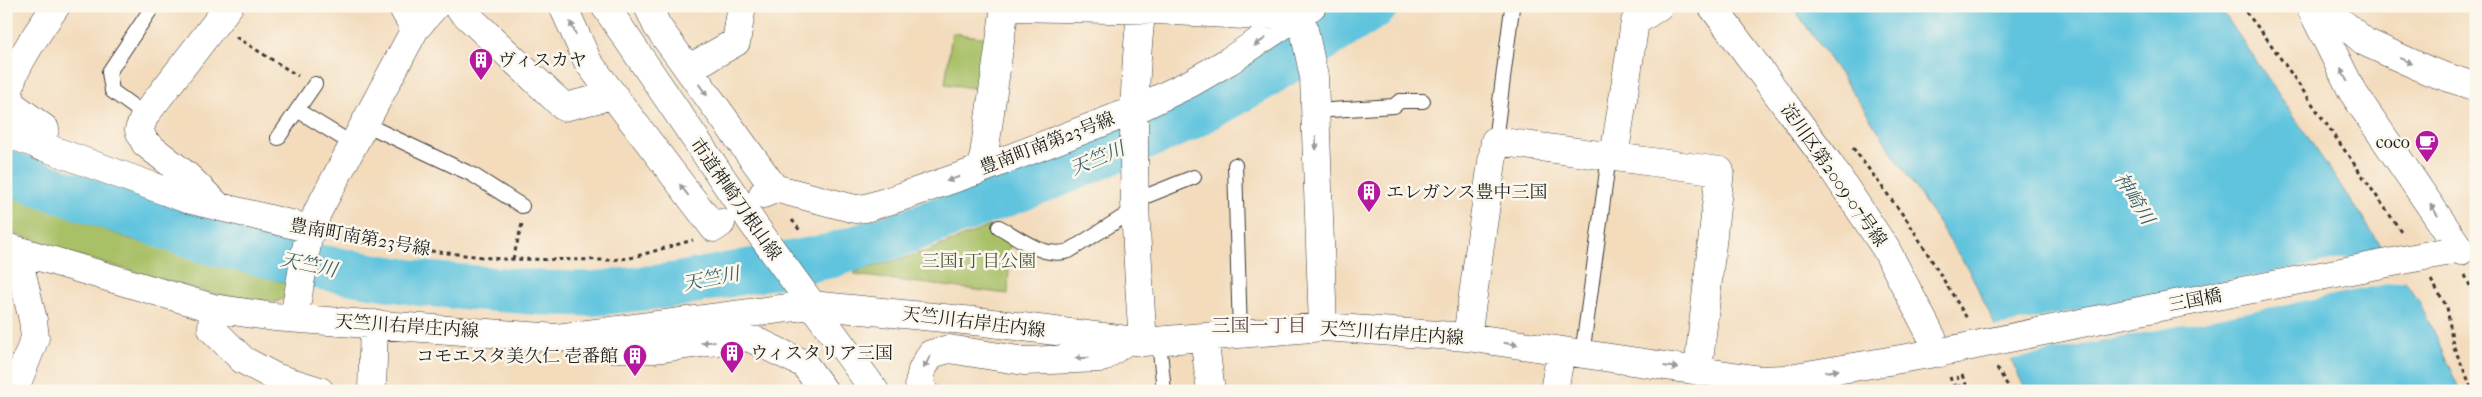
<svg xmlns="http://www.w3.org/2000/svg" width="2482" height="397" font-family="'IM FELL French Canon','Noto Serif JP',serif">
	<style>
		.green { fill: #a8c066; stroke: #626e41 }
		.water { fill: #60c4de; stroke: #3e707d }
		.pier { fill: #f3dbbc }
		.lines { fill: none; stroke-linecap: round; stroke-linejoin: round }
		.river { stroke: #60c4de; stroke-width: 45 }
		.lane-casing { stroke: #3c3934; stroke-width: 16 }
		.street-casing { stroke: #3c3934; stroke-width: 29 }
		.secondary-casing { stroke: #3c3934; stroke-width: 29 }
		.path { stroke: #3c3934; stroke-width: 3; stroke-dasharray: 4 4; stroke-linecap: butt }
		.lane { stroke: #fff; stroke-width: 14 }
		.street { stroke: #fff; stroke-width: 28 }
		.secondary { stroke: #fff; stroke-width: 28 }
		.street-bridge-casing { stroke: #3c3934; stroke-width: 29; stroke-linecap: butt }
		.street-bridge { stroke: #fff; stroke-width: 28 }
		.oneway { fill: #999 }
		.labels { text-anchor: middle; stroke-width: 5; stroke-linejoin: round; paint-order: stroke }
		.poi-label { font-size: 18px; fill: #1c1c1c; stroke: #fbf7ec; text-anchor: start }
		.street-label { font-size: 18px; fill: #1c1c1c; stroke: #fbf7ec }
		.park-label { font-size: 18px; fill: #4d5536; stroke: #fbf7ec }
		.water-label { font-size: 19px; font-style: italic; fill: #375f6a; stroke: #fbf7ec }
		.neighbourhood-label { font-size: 19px; fill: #584750; stroke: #fbf7ec }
	</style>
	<rect width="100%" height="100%" fill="#fbf7ec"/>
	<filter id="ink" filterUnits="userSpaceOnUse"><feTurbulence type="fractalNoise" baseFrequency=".02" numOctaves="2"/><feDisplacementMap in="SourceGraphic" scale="10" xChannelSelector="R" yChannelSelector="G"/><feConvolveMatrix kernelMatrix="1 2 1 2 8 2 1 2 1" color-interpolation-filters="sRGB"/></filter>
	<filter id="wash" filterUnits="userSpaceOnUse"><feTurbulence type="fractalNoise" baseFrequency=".0096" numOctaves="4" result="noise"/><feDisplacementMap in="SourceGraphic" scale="20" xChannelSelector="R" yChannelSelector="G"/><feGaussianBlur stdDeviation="1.12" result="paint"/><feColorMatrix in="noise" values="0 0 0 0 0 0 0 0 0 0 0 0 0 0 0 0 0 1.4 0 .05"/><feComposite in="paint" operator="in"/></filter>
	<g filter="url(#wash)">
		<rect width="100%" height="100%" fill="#f3dbbc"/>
		<path class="green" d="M952,33L987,38L980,89L945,84Z
			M6,194L131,239L289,284L287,297L276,302L213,294L69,253L6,231Z
			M990,226L1010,239L1008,294L855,275V272L927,251Z"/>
		<path class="water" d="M1792,6H2219L2420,303L2460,391H2026L1970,272L1857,98Z"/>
		<path class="pier" d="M2387,250L2407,280L2009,360L1993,327Z"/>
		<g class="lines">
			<path class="river" d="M6,172L206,241L313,266L386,278L424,284L544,293L590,294L675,285L830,256L903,233L1050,178L1182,122L1260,79L1375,6"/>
		</g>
	</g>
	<g filter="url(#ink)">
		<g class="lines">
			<defs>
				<path id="lane" d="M297,110L354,145
					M1315,111L1394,106L1400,101H1423
					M145,115L112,91L109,72L153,6
					M365,124L473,175L522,206
					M278,138L315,84
					M1495,141L1512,8
					M1235,165L1240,334
					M1134,201L1194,177
					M999,227C1021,239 1044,259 1069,251L1134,210
					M1159,341L1164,391
					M1582,355L1609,156"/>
				<path id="street" d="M457,6L564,107L614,95
					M563,6L588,62L714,228L721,223
					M648,6L657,26L775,189
					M1142,6C1128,118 1135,230 1143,342
					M1299,6L1314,77L1323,327
					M1712,6L1830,165L1886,249L1940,353
					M2322,6L2365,42L2429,71L2476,87
					M1005,7L1158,10L1244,15L1300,14
					M415,29L435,6
					M688,69L736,42L742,6
					M6,133L187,199L311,229
					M39,146L45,129L11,104C0,81 42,27 56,6
					M1614,157L1635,22L1659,6
					M982,169L1005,6
					M763,194L775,189L782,190L855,209L866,208L898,198L982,169L1135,110L1191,83L1229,61L1312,6
					M218,206L187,176L145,143L139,130L145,115L229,6
					M6,247L213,308L274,317L557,338L811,305L984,322L1143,342L1323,327L1467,337L1761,380L1784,379L1947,351
					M213,308L212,329L243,360L275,377L320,391
					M294,318L308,238L318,211L415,29L402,6
					M1204,337L1211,391
					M1467,337L1495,141L1720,171L1698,371
					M589,344L612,348L653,349L748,337L804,364L824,391
					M14,391L35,338L33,320L19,262V252
					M372,391L374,324
					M924,391L919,384L922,370L931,354L949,349L1024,361L1102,358L1126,341
					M1554,391L1561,352"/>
				<path id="secondary" d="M605,6L754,225L875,391
					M2310,6L2352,91L2461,251"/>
			</defs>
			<use href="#lane" class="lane-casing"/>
			<use href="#street" class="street-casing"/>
			<use href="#secondary" class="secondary-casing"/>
			<path class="path" d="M2241,6L2265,36L2403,234
				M236,37L298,76
				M1853,148L1909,223L1968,320
				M792,220L801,232
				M336,236L404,248L500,259L610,260L630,258L693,240
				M513,259L522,224
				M2465,275L2471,288L2476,286
				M2431,280L2447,307L2453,345L2473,391
				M1997,368L2011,391
				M1962,375L1969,391
				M1957,376L1959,383
				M1950,377L1955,391
				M1953,386L1959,383L1962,391"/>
			<use href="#lane" class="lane"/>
			<use href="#street" class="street"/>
			<use href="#secondary" class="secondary"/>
			<defs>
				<path id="street-bridge" d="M1947,351L2154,308L2445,252"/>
			</defs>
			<use href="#street-bridge" class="street-bridge-casing"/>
			<use href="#street-bridge" class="street-bridge"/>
		</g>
		<defs><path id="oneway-solid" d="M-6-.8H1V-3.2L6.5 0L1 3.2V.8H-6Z" transform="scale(1.25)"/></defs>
		<g class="oneway">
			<use href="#oneway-solid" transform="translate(573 28) rotate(-114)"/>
			<use href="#oneway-solid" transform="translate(1260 42) rotate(146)"/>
			<use href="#oneway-solid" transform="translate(2406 61) rotate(24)"/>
			<use href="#oneway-solid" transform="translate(2344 75) rotate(-117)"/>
			<use href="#oneway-solid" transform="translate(703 90) rotate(54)"/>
			<use href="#oneway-solid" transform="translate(1316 143) rotate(88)"/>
			<use href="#oneway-solid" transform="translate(953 179) rotate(161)"/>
			<use href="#oneway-solid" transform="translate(684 190) rotate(-128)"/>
			<use href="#oneway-solid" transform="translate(2434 210) rotate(-124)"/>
			<use href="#oneway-solid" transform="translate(708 342) rotate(173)"/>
			<use href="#oneway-solid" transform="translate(1511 344) rotate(9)"/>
			<use href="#oneway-solid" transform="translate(1082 358) rotate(178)"/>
			<use href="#oneway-solid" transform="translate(927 362) rotate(118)"/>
			<use href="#oneway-solid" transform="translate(1671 367) rotate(7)"/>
			<use href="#oneway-solid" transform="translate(1832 371) rotate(-9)"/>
		</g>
	</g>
	<defs>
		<symbol id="building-pin" viewBox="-11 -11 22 30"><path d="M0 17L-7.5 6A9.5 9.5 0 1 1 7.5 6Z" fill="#b5179e" stroke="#fbf7ec"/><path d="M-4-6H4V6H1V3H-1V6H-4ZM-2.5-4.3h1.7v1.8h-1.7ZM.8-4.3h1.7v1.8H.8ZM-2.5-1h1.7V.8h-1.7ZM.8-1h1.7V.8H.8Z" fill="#fff"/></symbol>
		<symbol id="cafe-pin" viewBox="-11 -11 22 30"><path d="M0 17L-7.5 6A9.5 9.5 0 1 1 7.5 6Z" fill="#b5179e" stroke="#fbf7ec"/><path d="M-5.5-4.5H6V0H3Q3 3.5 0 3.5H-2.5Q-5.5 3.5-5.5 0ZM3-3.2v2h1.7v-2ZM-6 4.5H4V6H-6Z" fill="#fff"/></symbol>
	</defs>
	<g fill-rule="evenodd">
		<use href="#building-pin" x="467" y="46" width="28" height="38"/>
		<use href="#cafe-pin" x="2413" y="128" width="28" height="38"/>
		<use href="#building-pin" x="1355" y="178" width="28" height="38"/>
		<use href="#building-pin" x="718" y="339" width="28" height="38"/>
		<use href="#building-pin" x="621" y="342" width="28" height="38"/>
	</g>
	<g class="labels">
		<g class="poi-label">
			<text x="498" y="66">ヴィスカヤ</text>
			<text x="2410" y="148" text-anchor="end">coco</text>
			<text x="1386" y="198">エレガンス豊中三国</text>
			<text x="750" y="359">ウィスタリア三国</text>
			<text x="618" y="362" text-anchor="end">コモエスタ美久仁 壱番館</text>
		</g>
		<g class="street-label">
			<text transform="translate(1047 143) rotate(-21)" y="6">豊南町南第23号線</text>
			<text transform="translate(1834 175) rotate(55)" y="6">淀川区第2009-07号線</text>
			<text transform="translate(736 199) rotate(55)" y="6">市道神崎刀根山線</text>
			<text transform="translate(360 237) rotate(10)" y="6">豊南町南第23号線</text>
			<text transform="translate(2195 300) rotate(-11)" y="6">三国橋</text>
			<text transform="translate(974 322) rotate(7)" y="6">天竺川右岸庄内線</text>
			<text transform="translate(407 326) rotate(4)" y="6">天竺川右岸庄内線</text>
			<text transform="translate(1392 333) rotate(4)" y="6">天竺川右岸庄内線</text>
		</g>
		<g class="park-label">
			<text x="979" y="267">三国1丁目公園</text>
		</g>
		<g class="water-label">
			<text transform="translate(1097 158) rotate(-23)" y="7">天竺川</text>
			<text transform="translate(2135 198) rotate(58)" y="7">神崎川</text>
			<text transform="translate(309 264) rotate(12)" y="7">天竺川</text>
			<text transform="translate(711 278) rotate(-11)" y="7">天竺川</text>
		</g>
		<g class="neighbourhood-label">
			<text x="1259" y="332">三国一丁目</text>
		</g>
	</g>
	<rect width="2482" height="397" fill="none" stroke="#fbf7ec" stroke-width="25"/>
</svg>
